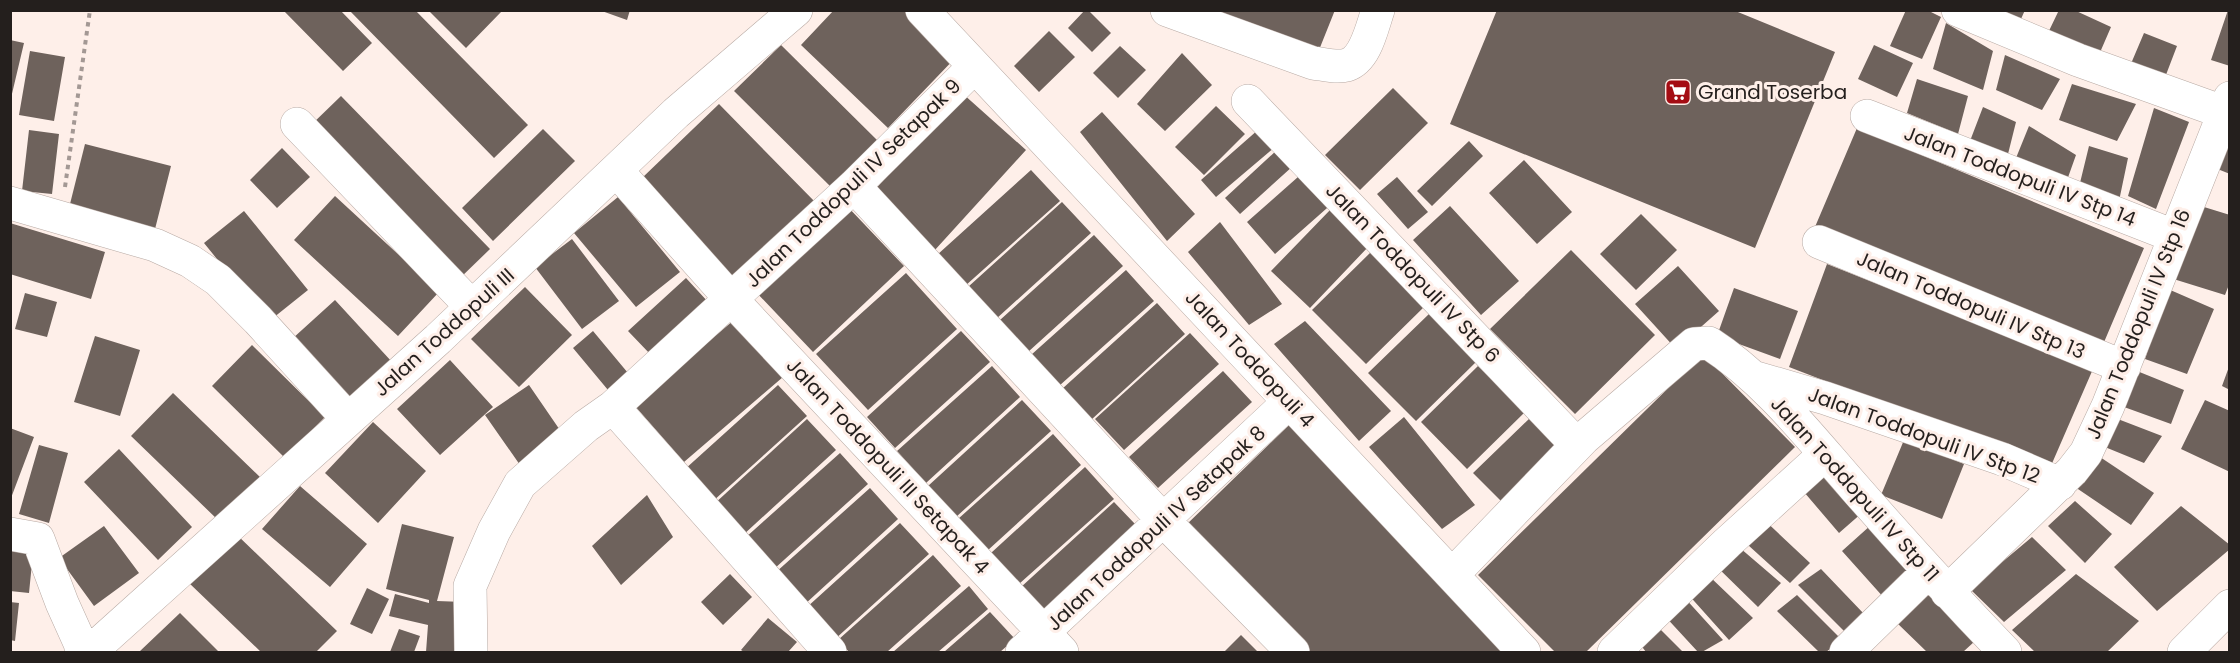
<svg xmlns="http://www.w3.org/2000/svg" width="2240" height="663" font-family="Poppins,sans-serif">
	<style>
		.building { fill: #6e625c }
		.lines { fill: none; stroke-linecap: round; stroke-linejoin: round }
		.minor-casing { stroke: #b8aaa4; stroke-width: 34 }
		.path { stroke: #a39894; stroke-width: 4; stroke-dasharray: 4.5 4.5; stroke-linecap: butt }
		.minor { stroke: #fff; stroke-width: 33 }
		.labels { text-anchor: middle; stroke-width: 6; stroke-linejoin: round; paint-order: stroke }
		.poi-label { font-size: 20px; fill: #241f1d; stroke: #feefe9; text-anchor: start }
		.street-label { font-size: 20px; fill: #241f1d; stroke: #feefe9 }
	</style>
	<rect width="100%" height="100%" fill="#feefe9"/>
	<path class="building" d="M283,10H340L372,43L343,71Z
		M349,10H415L528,125L494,158Z
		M428,10H499L501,12L466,48Z
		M599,10H630L627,20Z
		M834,10H912L959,54L888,128L801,45Z
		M1085,10H1088L1111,33L1092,52L1068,28Z
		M1212,10H1335L1319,50Z
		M1497,10H1733L1835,52L1755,248L1450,124Z
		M1906,10H1927L1941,17L1922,59L1890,46Z
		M2001,10H2025L2021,19Z
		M2059,10H2074L2111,27L2098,57L2047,35Z
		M2228,10H2230V66L2211,60Z
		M1946,23L1993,51L1983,90L1933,69Z
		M1049,31L1075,57L1039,92L1014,66Z
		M2144,33L2177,46L2164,80L2130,66Z
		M10,40L24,43L11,98H10Z
		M781,45L877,140L831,187L734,91Z
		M1874,45L1913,63L1897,97L1858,79Z
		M1120,46L1146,70L1118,98L1093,73Z
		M30,51L65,57L54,121L19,115Z
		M1182,53L1212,85L1165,131L1137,104Z
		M2005,55L2060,79L2042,110L1996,90Z
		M1917,79L1968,96L1958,134L1907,113Z
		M2072,84L2136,104L2117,141L2059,120Z
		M1393,88L1428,123L1360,190L1325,155Z
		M962,93L1026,150L934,251L871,194Z
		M341,96L490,249L457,281L308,128Z
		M719,104L817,204L731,284L642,178Z
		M2230,105V174L2205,164Z
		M1216,106L1245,134L1204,175L1175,147Z
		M1983,107L2016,122L2007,158L1970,141Z
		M2154,108L2189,122L2156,209L2128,196Z
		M1102,112L1195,214L1167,241L1080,132Z
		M2029,126L2076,155L2066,183L2016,158Z
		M1857,128L2144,248L2099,354L1812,234Z
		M543,129L575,161L493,241L462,208Z
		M1259,129L1275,147L1216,197L1201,180Z
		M29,130L59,134L52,194L22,191Z
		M1469,141L1483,156L1432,206L1417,191Z
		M85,144L171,166L154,233L68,212Z
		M2089,146L2128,158L2119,201L2079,187Z
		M282,148L310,177L277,208L250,180Z
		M1278,149L1293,166L1240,214L1225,198Z
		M1524,160L1572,212L1537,244L1489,193Z
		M1307,169L1335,201L1275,254L1247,222Z
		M1031,170L1060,201L965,286L937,255Z
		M1397,177L1428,212L1408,229L1377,194Z
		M335,196L439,292L398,336L294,240Z
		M618,197L680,272L636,307L574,233Z
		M1062,202L1091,233L996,319L968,287Z
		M2191,203L2230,215V282L2225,295L2167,277Z
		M846,205L904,266L813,352L755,291Z
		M1450,206L1519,281L1481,315L1413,240Z
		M1331,209L1369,246L1310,308L1271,271Z
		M244,211L308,290L268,322L204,243Z
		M1641,214L1677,250L1636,290L1600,254Z
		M1220,222L1282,304L1249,325L1188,252Z
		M10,223L105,252L91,299L10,274Z
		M1094,235L1123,266L1028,352L1000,320Z
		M572,239L619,301L582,329L535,267Z
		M1571,250L1655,335L1575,414L1490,329Z
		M1371,252L1425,306L1366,364L1312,310Z
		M1827,264L2093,369L2050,468L1789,367Z
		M1678,266L1719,311L1676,349L1635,304Z
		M1126,270L1154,301L1059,386L1031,355Z
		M906,273L957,329L868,410L816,354Z
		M686,278L709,303L651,355L628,331Z
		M525,287L572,335L519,387L471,339Z
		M1734,288L1798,311L1780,359L1717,336Z
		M2168,289L2214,309L2187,374L2145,359Z
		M25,293L57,302L47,337L15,329Z
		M335,300L392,362L350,401L292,339Z
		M1157,303L1185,334L1091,420L1062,389Z
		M1429,314L1476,362L1416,421L1368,373Z
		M734,320L783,377L684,462L634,405Z
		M1305,321L1391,411L1359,441L1274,344Z
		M593,331L628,373L608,390L573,348Z
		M961,331L990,362L895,448L867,417Z
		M1190,333L1219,364L1124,450L1095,419Z
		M95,336L140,350L120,416L74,402Z
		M252,345L325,417L285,458L212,386Z
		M1703,354L1795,447L1586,652H1555L1478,575Z
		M450,360L493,407L440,455L397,409Z
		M2230,364V390L2222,386Z
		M992,366L1020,397L926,483L897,451Z
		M1478,366L1525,412L1467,469L1421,422Z
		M1223,371L1252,402L1158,488L1129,457Z
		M2137,371L2184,390L2171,424L2124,407Z
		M529,385L564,436L520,465L485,415Z
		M778,385L807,416L712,502L684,470Z
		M173,393L261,478L219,521L131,436Z
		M1022,400L1051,431L956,517L928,486Z
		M2205,400L2230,411V472L2181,449Z
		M2110,416L2162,436L2144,463L2100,445Z
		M1404,417L1475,505L1442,529L1369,447Z
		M1530,418L1560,448L1503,503L1473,473Z
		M807,419L836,450L742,536L713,505Z
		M373,422L426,471L378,523L325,473Z
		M1289,425L1515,652H1308L1184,527Z
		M10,428L34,437L11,498H10Z
		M1053,434L1081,465L987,551L958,519Z
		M1904,440L1964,464L1942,519L1881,495Z
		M39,445L68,453L49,523L19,514Z
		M119,449L192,527L158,560L84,482Z
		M840,453L868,484L774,569L745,538Z
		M2097,455L2154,493L2131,525L2075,487Z
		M1085,467L1114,499L1019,584L991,553Z
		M1828,471L1863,512L1839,533L1804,492Z
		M300,486L367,544L330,587L262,529Z
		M870,488L898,519L804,605L775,573Z
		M647,495L673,537L621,585L592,546Z
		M2075,501L2112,534L2085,563L2048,526Z
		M1114,502L1135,524L1042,611L1020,588Z
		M2181,506L2230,545V549L2157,611L2114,567Z
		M1759,515L1810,563L1790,583L1737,535Z
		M900,523L929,554L834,640L806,608Z
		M402,524L454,537L437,601L464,602L461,652H426L428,625L389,616L395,594L429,603V600L386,589Z
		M1871,525L1914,573L1885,599L1842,551Z
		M104,526L139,573L94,606L59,558Z
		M235,533L337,631L316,652H261L188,582Z
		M2032,537L2066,570L2004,622L1970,589Z
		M10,541L34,543L29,593L10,591Z
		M1733,542L1781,583L1758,607L1713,563Z
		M933,555L961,586L887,652H849L838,640Z
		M1821,569L1865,615L1845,632L1798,585Z
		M730,574L752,597L723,625L701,602Z
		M2076,574L2139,621L2107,652H2035L2012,630Z
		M1708,575L1753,618L1729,640L1686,592Z
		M969,586L988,609L938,652H893Z
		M367,588L389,599L372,634L350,624Z
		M1927,592L1975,641L1963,652H1927L1896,622Z
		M1797,595L1842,640L1826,652H1819L1777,611Z
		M1683,596L1723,640L1702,652H1698L1662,613Z
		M10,602L19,603L15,641L10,640Z
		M990,612L1015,639L1000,652H944Z
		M180,613L219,652H139Z
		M768,618L797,642L788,652H744L741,650Z
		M1654,623L1683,652H1646L1637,640Z
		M399,629L420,636L414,652H390Z
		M1241,635L1258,652H1224Z"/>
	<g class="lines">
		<defs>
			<path id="minor" d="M922,10L1524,652
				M1167,10L1313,63C1323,64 1337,68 1347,65C1366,59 1372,27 1378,10
				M1958,10L2078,60L2223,112
				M1248,101L1577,445
				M1867,116L2174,236
				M297,124L472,307
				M616,170L731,299L1062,652
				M854,186L1164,521L1293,652
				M10,203L155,245L190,261L218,280L258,320L348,419
				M1819,242L2124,367
				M1753,377L1825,398L2002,459L2060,484
				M613,407L830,652
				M10,534L38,539L62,603L80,643L82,652
				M1452,575L1584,438L1694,344L1709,343C1766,380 1810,437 1854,487C1903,543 1953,598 2005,652
				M1947,592L2072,471L2086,453L2108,406L2230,98
				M90,652L438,339L676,113L796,10
				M471,652L470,586L494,531L520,484L586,426L613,407L854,186L974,67
				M1022,652L1289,402
				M1614,652L1727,543L1825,454
				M1846,652L1928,572
				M2184,652L2230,606"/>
		</defs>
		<use href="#minor" class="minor-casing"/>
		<path class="path" d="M65,187L90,10"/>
		<use href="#minor" class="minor"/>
	</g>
	<defs>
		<symbol id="supermarket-square" viewBox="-11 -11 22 22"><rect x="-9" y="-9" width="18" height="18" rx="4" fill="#a40c13" stroke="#feefe9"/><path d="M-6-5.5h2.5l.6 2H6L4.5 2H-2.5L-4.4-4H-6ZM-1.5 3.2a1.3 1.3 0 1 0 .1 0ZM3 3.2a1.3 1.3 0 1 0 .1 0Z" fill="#fff"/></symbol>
	</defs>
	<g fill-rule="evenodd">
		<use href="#supermarket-square" x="1663" y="77" width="30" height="30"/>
	</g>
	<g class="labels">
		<g class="poi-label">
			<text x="1698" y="99">Grand Toserba</text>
		</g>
		<g class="street-label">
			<text transform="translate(2020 176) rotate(21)" y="7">Jalan Toddopuli IV Stp 14</text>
			<text transform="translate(853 183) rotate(-44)" y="7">Jalan Toddopuli IV Setapak 9</text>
			<text transform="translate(1413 273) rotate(46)" y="7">Jalan Toddopuli IV Stp 6</text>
			<text transform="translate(1971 305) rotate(23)" y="7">Jalan Toddopuli IV Stp 13</text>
			<text transform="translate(2138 324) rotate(-68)" y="7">Jalan Toddopuli IV Stp 16</text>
			<text transform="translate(444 332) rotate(-42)" y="7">Jalan Toddopuli III</text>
			<text transform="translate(1250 359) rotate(47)" y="7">Jalan Toddopuli 4</text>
			<text transform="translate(1924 435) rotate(20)" y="7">Jalan Toddopuli IV Stp 12</text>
			<text transform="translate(888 466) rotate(47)" y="7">Jalan Toddopuli III Setapak 4</text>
			<text transform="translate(1855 489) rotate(48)" y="7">Jalan Toddopuli IV Stp 11</text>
			<text transform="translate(1156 528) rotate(-43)" y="7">Jalan Toddopuli IV Setapak 8</text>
		</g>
	</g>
	<rect width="2240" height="663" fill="none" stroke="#241f1d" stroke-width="24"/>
</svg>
